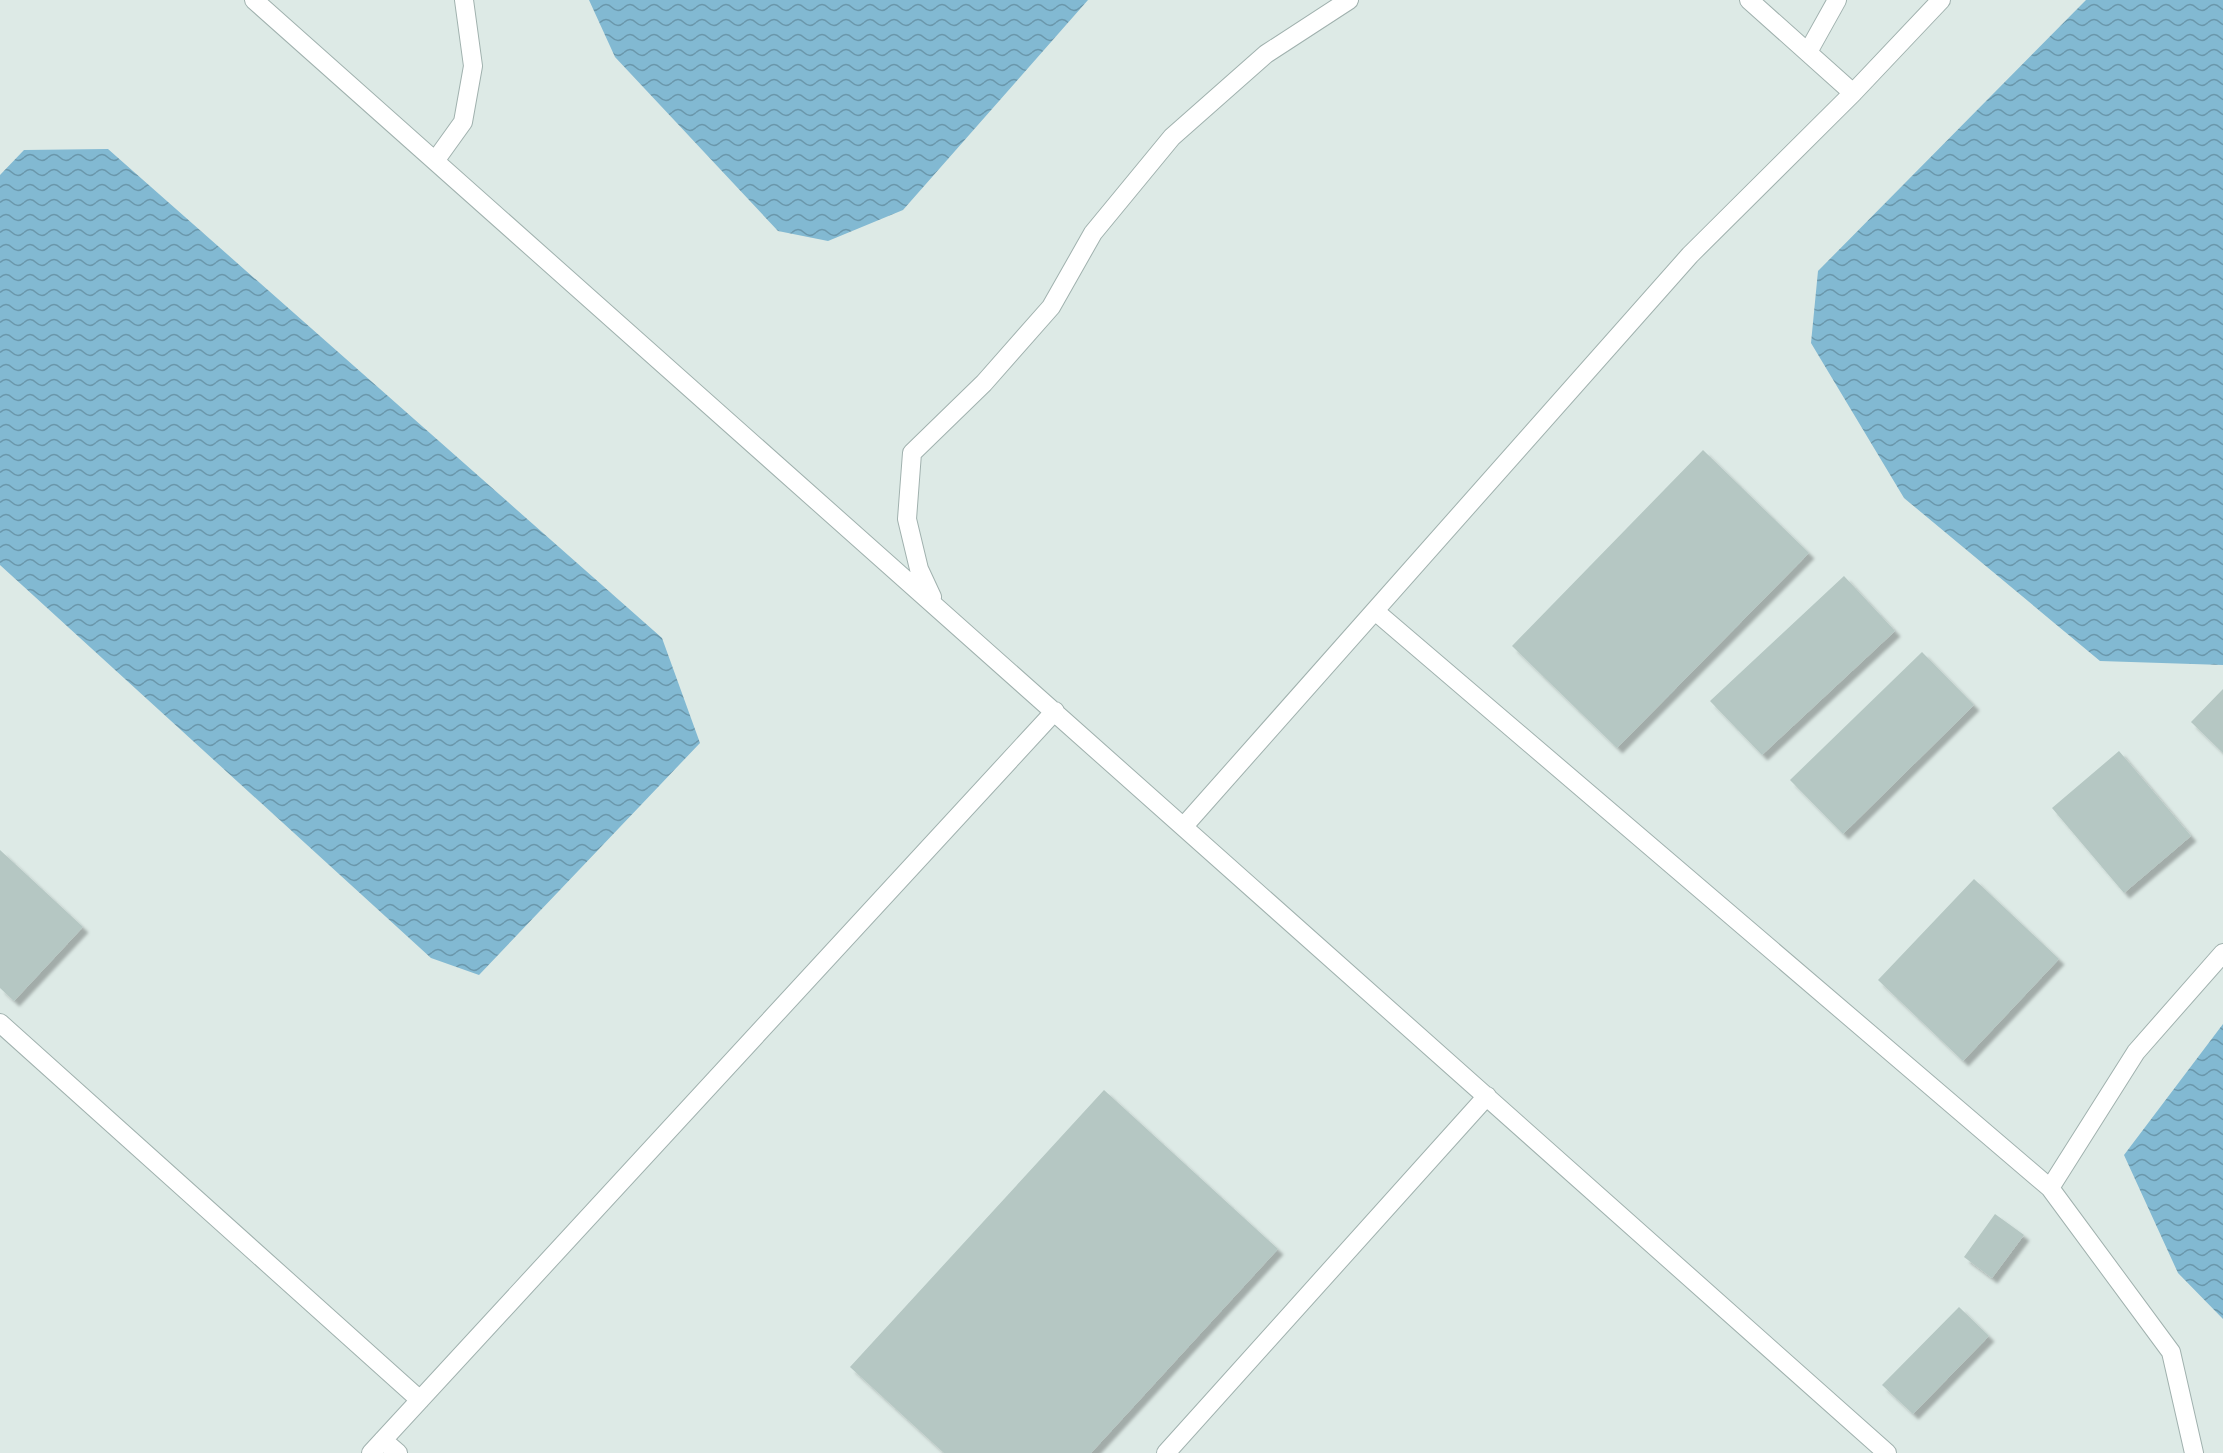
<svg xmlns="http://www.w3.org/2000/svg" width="2223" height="1453" font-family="Raleway,sans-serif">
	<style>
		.water { fill: url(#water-waves) }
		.building { fill: #b5c7c3; filter: url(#shadow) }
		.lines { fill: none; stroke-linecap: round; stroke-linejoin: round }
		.lane-casing { stroke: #a0b1ae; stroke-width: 20 }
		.lane { stroke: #fff; stroke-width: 18 }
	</style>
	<defs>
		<pattern id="water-waves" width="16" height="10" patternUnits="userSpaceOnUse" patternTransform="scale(1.5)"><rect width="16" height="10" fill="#82b9d2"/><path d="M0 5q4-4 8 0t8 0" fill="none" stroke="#6a97ab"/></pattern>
		<filter id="shadow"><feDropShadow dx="5.5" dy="5.5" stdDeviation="1.5" flood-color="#0004"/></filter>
	</defs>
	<rect width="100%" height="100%" fill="#ddeae6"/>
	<path class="water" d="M589,0H1088L903,210L828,241L778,231L615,57Z
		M2086,0H2223V665L2100,661L1904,498L1811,343L1818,271Z
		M108,149L662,638L700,743L479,975L431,958L0,565V175L24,150Z
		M2223,1024V1319L2178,1273L2124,1155Z"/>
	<path class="building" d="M1703,450L1809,553L1617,748L1512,646Z
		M1844,576L1895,631L1762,755L1710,701Z
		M1922,652L1974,705L1843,834L1790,780Z
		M2223,689V753L2191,722Z
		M2119,751L2191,836L2124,893L2052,808Z
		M0,850L83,927L14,1001L0,988Z
		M1974,879L2059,959L1963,1061L1878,980Z
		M1104,1090L1278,1249L1091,1453H944L850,1367Z
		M1995,1214L2024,1235L1992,1278L1964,1257Z
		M1959,1307L1989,1336L1913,1414L1882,1385Z"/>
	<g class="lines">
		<defs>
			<path id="lane" d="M254,0L1887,1453
				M1749,0L1853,93
				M1808,52L1837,0
				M435,161L463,122L473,66L464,0
				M932,597L919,569L907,519L912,453L984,383L1051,307L1093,233L1172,137L1266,54L1349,0
				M1375,611L2050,1188
				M1184,826L1690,255L1853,93L1941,0
				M0,1023L420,1400
				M383,1440L398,1453
				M371,1453L1055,711
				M1166,1453L1487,1096
				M2194,1453L2171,1352L2050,1188L2136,1052L2223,953"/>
		</defs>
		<use href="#lane" class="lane-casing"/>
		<use href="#lane" class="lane"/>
	</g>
</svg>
